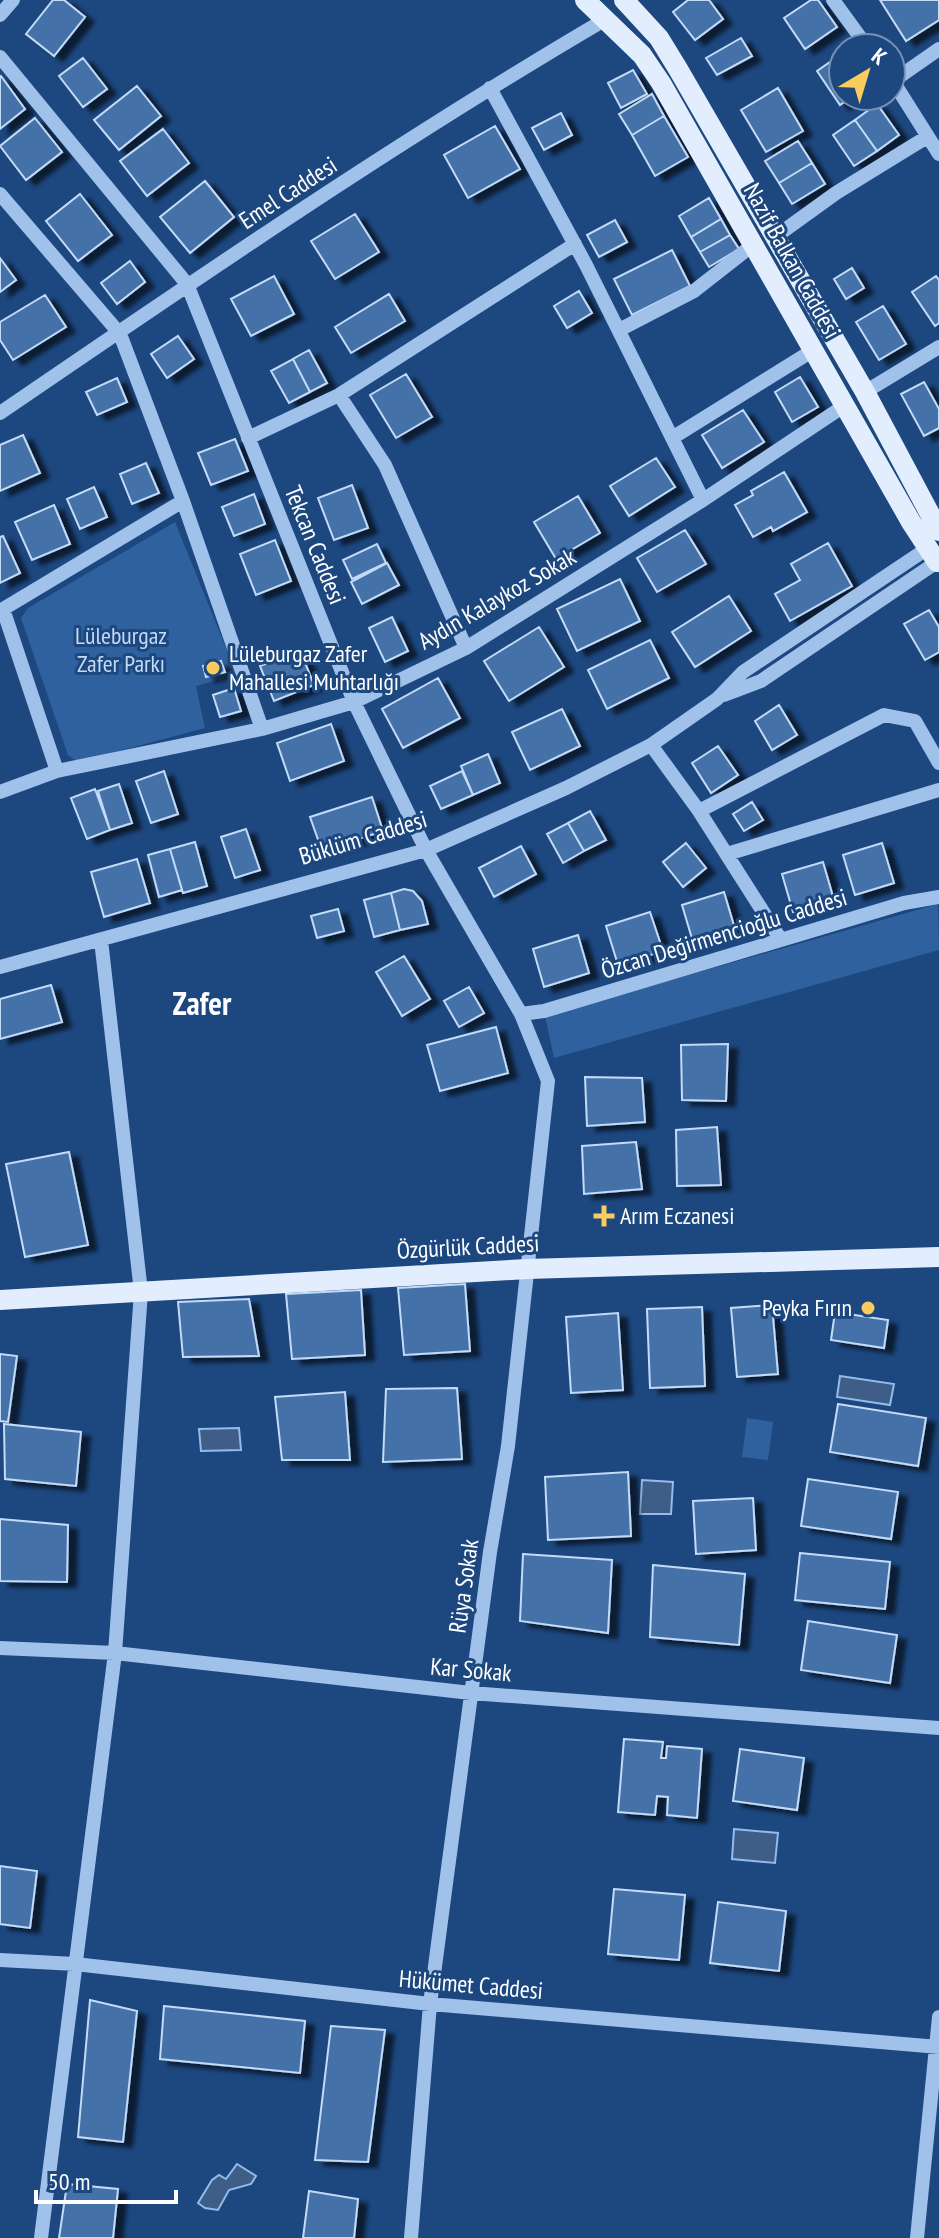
<svg xmlns="http://www.w3.org/2000/svg" width="939" height="2238" font-family="'PT Sans Narrow',sans-serif">
	<style>
		.green { fill: #2f619e }
		.water { fill: #3e5e87; stroke: #93bbeb; stroke-width: 2 }
		.building { fill: #4471a9; stroke: #c4dbf7; stroke-width: 2; filter: url(#shadow) }
		.lines { fill: none; stroke-linecap: round; stroke-linejoin: round }
		.minor { stroke: #a0c1e9; stroke-width: 14 }
		.major { stroke: #e2edfe; stroke-width: 20 }
		.poi-dot { fill: #f9cc5d; stroke: #1c477f; stroke-width: 3 }
		.labels { text-anchor: middle; stroke-width: 6; stroke-linejoin: round; paint-order: stroke }
		.street-label { font-size: 24px; fill: #fff; stroke: #1c477f }
		.park-label { font-size: 24px; fill: #c4dbf7; stroke: #1c477f }
		.poi-label { font-size: 24px; fill: #fff; stroke: #1c477f; text-anchor: start }
		.district-label { font-size: 32px; font-weight: bold; fill: #fff; stroke: #1c477f }
	</style>
	<defs>
		<filter id="shadow"><feDropShadow dx="9" dy="5" stdDeviation="2" flood-color="#0009"/></filter>
	</defs>
	<rect width="100%" height="100%" fill="#1c477f"/>
	<path class="green" d="M175,522L237,675L196,686L205,728L78,762L68,755L21,618L28,608Z
		M938,904L939,950L554,1058L545,1016Z
		M747,1418L773,1422L768,1460L742,1457Z"/>
	<path class="water" d="M840,1376L894,1384L890,1405L837,1397Z
		M239,1428L241,1450L201,1451L199,1429Z
		M642,1480L673,1482L671,1514H640Z
		M734,1829L778,1833L775,1863L732,1859Z
		M237,2164L256,2176L251,2184L229,2190L218,2210L205,2208L198,2203L212,2180L219,2175L226,2179Z"/>
	<path class="building" d="M53,0H64L85,17L54,56L26,34Z
		M688,0H709L723,19L695,40L673,12Z
		M811,0H818L837,27L805,49L784,18Z
		M880,0H939V20L906,41Z
		M741,38L752,56L717,75L706,58Z
		M843,53V96H853L840,105L817,71Z
		M83,58L107,89L83,107L59,76Z
		M633,70L647,94L621,108L608,83Z
		M1,76L25,109L0,129V77Z
		M137,86L161,116L119,150L94,120Z
		M778,88L803,131L766,152L741,110Z
		M652,94L664,116L632,135L619,114Z
		M877,104L899,135L877,151L855,120Z
		M561,113L572,135L544,150L532,128Z
		M664,116L688,157L655,176L632,135Z
		M35,118L62,152L26,180L0,146Z
		M855,120L877,151L854,166L833,135Z
		M495,126L520,169L468,198L444,155Z
		M163,129L189,163L147,196L120,161Z
		M798,141L812,163L779,183L765,161Z
		M812,163L825,184L792,204L779,183Z
		M205,181L234,217L190,253L160,217Z
		M80,194L112,235L78,261L46,221Z
		M709,198L721,219L691,237L679,216Z
		M355,214L379,252L335,279L311,241Z
		M721,219L730,235L700,252L691,237Z
		M615,220L627,242L599,257L587,235Z
		M730,235L739,249L709,267L700,252Z
		M672,250L690,286L632,315L614,279Z
		M0,258L16,280L0,292Z
		M130,261L145,282L117,304L101,283Z
		M852,268L864,288L846,299L834,279Z
		M274,276L294,314L251,336L231,299Z
		M936,276L939,280V323L935,326L912,292Z
		M579,291L592,313L567,328L554,306Z
		M389,294L405,321L351,353L335,327Z
		M45,295L66,327L13,360L0,340V322Z
		M883,306L906,344L879,360L856,322Z
		M178,336L194,359L167,378L151,354Z
		M309,350L327,383L310,392L293,359Z
		M293,359L310,392L289,403L271,371Z
		M406,374L432,417L396,438L370,395Z
		M800,377L818,407L792,422L775,392Z
		M117,378L127,402L97,415L86,392Z
		M924,382L939,409V428L924,436L901,394Z
		M743,410L764,442L722,468L702,435Z
		M23,435L40,473L0,491V445Z
		M235,439L248,471L211,485L198,453Z
		M656,458L675,487L629,516L610,486Z
		M146,463L159,493L132,504L120,474Z
		M784,472L807,512L773,531L771,527L753,537L735,505L753,495L751,491Z
		M352,485L368,528L334,540L318,498Z
		M94,487L107,517L80,529L67,499Z
		M254,494L265,524L234,536L222,507Z
		M578,496L600,533L556,559L534,522Z
		M54,505L70,544L32,560L15,522Z
		M685,530L706,564L657,592L637,558Z
		M3,536L20,573L0,583V537Z
		M275,540L291,581L256,595L240,554Z
		M828,543L852,586L790,621L775,594L800,580L791,564Z
		M377,544L386,563L352,579L343,560Z
		M387,563L399,585L362,604L351,582Z
		M620,579L640,621L577,651L557,609Z
		M729,596L751,631L695,667L672,632Z
		M929,610L939,627V652L925,660L904,624Z
		M392,617L408,651L385,662L369,628Z
		M539,627L564,667L509,701L484,661Z
		M650,640L669,678L607,709L588,670Z
		M300,650L314,685L274,701L260,666Z
		M221,661L225,672L206,677L203,666Z
		M438,678L460,718L403,748L382,709Z
		M234,688L241,711L220,717L213,695Z
		M779,705L797,735L772,750L755,721Z
		M562,709L580,746L530,770L512,732Z
		M331,724L344,761L290,781L277,743Z
		M718,746L738,775L711,793L692,763Z
		M488,754L500,783L473,795L461,766Z
		M164,771L178,814L151,823L136,781Z
		M462,771L473,795L441,809L430,786Z
		M119,784L132,823L110,830L98,791Z
		M95,789L110,830L87,839L71,798Z
		M372,797L383,831L322,851L310,817Z
		M752,802L763,820L744,831L733,814Z
		M590,811L606,840L584,851L568,823Z
		M568,823L584,851L563,863L547,834Z
		M246,829L260,870L235,878L221,837Z
		M195,842L207,886L183,893L170,849Z
		M686,843L706,868L683,887L663,862Z
		M882,843L894,883L855,895L843,855Z
		M521,846L536,874L494,897L479,868Z
		M170,849L182,890L159,897L148,855Z
		M137,859L150,903L104,917L91,872Z
		M823,862L834,900L793,912L782,874Z
		M404,889L413,891L422,901L428,924L400,930L391,893Z
		M724,892L735,929L693,942L682,905Z
		M391,893L400,930L374,937L364,900Z
		M338,909L344,931L317,938L311,916Z
		M650,912L663,951L618,965L606,926Z
		M578,935L589,973L544,987L533,949Z
		M404,956L430,999L402,1016L376,972Z
		M51,985L62,1022L0,1039V999Z
		M469,987L484,1013L459,1027L444,1001Z
		M496,1027L508,1073L440,1091L427,1045Z
		M728,1044L726,1101L682,1100L681,1045Z
		M585,1077L642,1078L645,1122L587,1126Z
		M717,1127L721,1185L677,1186L676,1130Z
		M636,1142L642,1189L584,1194L582,1146Z
		M69,1152L88,1245L25,1257L6,1164Z
		M465,1284L470,1351L404,1355L398,1288Z
		M361,1290L365,1355L292,1359L286,1294Z
		M249,1299L259,1356L183,1357L178,1302Z
		M772,1305L778,1374L737,1377L731,1308Z
		M702,1307L705,1386L650,1388L647,1309Z
		M835,1312L888,1320L884,1348L831,1340Z
		M618,1313L623,1390L571,1393L566,1317Z
		M0,1354L17,1356L8,1422L0,1421Z
		M457,1388L462,1459L383,1462L386,1389Z
		M345,1392L350,1460H282L275,1397Z
		M838,1404L926,1418L918,1466L830,1452Z
		M4,1424L81,1432L76,1486L5,1479Z
		M628,1472L631,1536L548,1540L545,1477Z
		M808,1479L898,1492L891,1539L801,1526Z
		M753,1498L756,1550L696,1554L693,1501Z
		M0,1519L68,1525L67,1582L0,1581Z
		M800,1553L890,1562L885,1609L795,1600Z
		M523,1554L612,1560L608,1633L520,1621Z
		M653,1565L745,1574L739,1645L650,1637Z
		M808,1621L897,1635L890,1683L801,1670Z
		M624,1739L663,1742L661,1758H666L667,1746L702,1749L697,1818L667,1815L668,1797L657,1796L655,1815L618,1812Z
		M740,1749L804,1758L797,1810L733,1801Z
		M0,1866L37,1871L30,1928L0,1924Z
		M614,1889L685,1895L679,1960L608,1954Z
		M718,1902L786,1911L779,1971L710,1963Z
		M90,2000L137,2011L123,2142L78,2137Z
		M164,2006L305,2021L300,2073L160,2059Z
		M331,2026L385,2030L368,2162L315,2160Z
		M67,2184L118,2189L113,2238H59Z
		M309,2191L358,2199L354,2238H303Z"/>
	<g class="lines">
		<path class="minor" d="M833,0L868,48
			M0,15L13,0
			M0,57L187,284L354,702L426,850L521,1014L548,1081L508,1446L490,1552L430,2004L411,2238
			M891,78L939,154
			M893,81L939,49
			M490,88L586,265L703,500
			M0,194L120,334L183,501L262,729
			M775,237L836,193L927,137
			M619,330L694,291L754,244
			M865,392L939,347
			M339,395L385,465L466,648
			M0,413C199,277 398,141 606,19
			M248,438L339,395L575,244
			M672,438L812,351
			M724,695L761,681L937,562L939,564
			M651,745L699,811L781,940
			M57,771L3,609L183,501
			M0,792L57,771L262,729L354,702L466,648L703,500L844,406
			M699,811L884,715L915,721L939,763
			M727,854L939,790
			M0,967L426,850L566,788L651,745L717,699L743,672L928,548
			M521,1014L544,1011L904,903L939,897
			M0,1648L115,1653L471,1693L939,1728
			M0,1960L75,1964L430,2004L939,2047
			M41,2238L115,1653L141,1292L101,940
			M917,2238L939,2017"/>
		<path class="major" d="M585,0L642,55L661,83L911,522L937,562L939,560
			M624,0L659,38L678,69L865,392L939,531
			M0,1300L527,1269L939,1257"/>
	</g>
	<g class="poi-dot">
		<circle cx="213" cy="668" r="8"/>
		<path d="M600 1204h8v8h8v8h-8v8h-8v-8h-8v-8h8z"/>
		<circle cx="868" cy="1308" r="8"/>
	</g>
	<g class="labels">
		<g class="street-label">
			<text transform="translate(288 193) rotate(-33)" y="8">Emel Caddesi</text>
			<text transform="translate(792 261) rotate(61)" y="8">Nazif Balkan Caddesi</text>
			<text transform="translate(315 545) rotate(68)" y="8">Tekcan Caddesi</text>
			<text transform="translate(497 599) rotate(-30)" y="8">Aydın Kalaykoz Sokak</text>
			<text transform="translate(363 838) rotate(-17)" y="8">Büklüm Caddesi</text>
			<text transform="translate(724 934) rotate(-17)" y="8">Özcan Değirmencioğlu Caddesi</text>
			<text transform="translate(468 1247) rotate(-3)" y="8">Özgürlük Caddesi</text>
			<text transform="translate(464 1586) rotate(-82)" y="8">Rüya Sokak</text>
			<text transform="translate(471 1670) rotate(5)" y="8">Kar Sokak</text>
			<text transform="translate(471 1985) rotate(5)" y="8">Hükümet Caddesi</text>
		</g>
		<g class="park-label">
			<text x="121" y="644">Lüleburgaz<tspan x="121" dy="28">Zafer Parkı</tspan></text>
		</g>
		<g class="poi-label">
			<text x="229" y="662">Lüleburgaz Zafer<tspan x="229" dy="28">Mahallesi Muhtarlığı</tspan></text>
			<text x="620" y="1224">Arım Eczanesi</text>
			<text x="852" y="1316" text-anchor="end">Peyka Fırın</text>
		</g>
		<g class="district-label">
			<text x="202" y="1015">Zafer</text>
		</g>
	</g>
	<g transform="translate(867 72) rotate(38)"><circle r="38" fill="#1c477f" stroke="#7791b2" stroke-width="2"/>
	<path d="M0-6L14 30L0 20L-14 30Z" fill="#f9cc5d"/>
	<text y="-12" font-size="22" font-weight="bold" text-anchor="middle" fill="#ffffff">K</text>
	</g>
	<path d="M36 2190v12h140v-12" fill="none" stroke="#ffffff" stroke-width="4"/>
	<text x="48" y="2190" font-size="24" fill="#ffffff" stroke="#1c477f" stroke-width="6" paint-order="stroke">50 m</text>
</svg>
